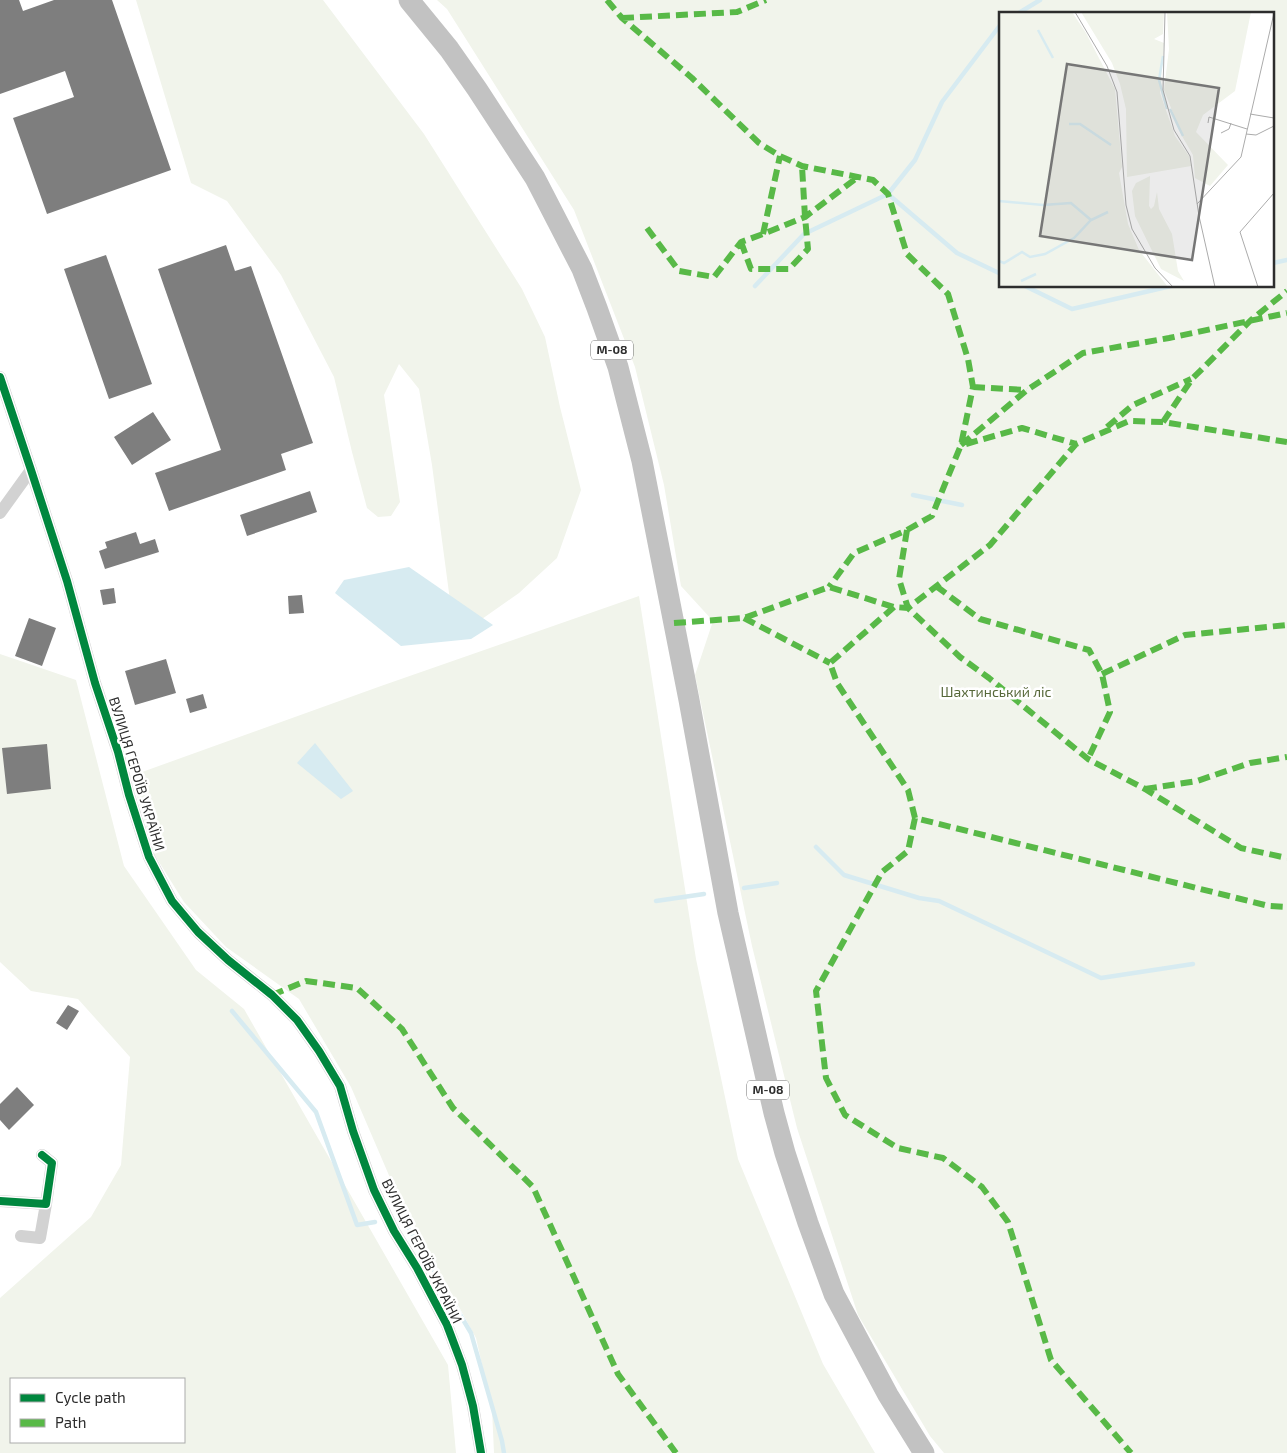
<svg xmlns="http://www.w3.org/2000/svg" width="1287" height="1453" font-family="'Exo 2',sans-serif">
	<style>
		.green { fill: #f1f4eb; fill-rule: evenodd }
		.water { fill: #d7ebf1 }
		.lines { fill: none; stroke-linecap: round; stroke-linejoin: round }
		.stream { stroke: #d7ebf1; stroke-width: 4.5 }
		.building { fill: #7e7e7e }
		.minor { stroke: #d2d2d2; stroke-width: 12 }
		.trunk { stroke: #c2c2c2; stroke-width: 21 }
		.quiet { stroke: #58b947; stroke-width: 6; stroke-dasharray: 12 6; stroke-linecap: butt }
		.cycleway-casing { stroke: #fff; stroke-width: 11 }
		.cycleway { stroke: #00873e; stroke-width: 8 }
		.labels { text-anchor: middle; stroke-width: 5; stroke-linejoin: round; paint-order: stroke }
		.shield { fill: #fff; stroke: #6c6c6c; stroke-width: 1 }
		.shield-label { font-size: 12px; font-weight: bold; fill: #2d2d2d }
		.park-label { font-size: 14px; fill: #57683a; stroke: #fff }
		.street-label { font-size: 14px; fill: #2d2d2d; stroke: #fff }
		.inset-river { fill: none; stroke: #d7ebf1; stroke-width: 2.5 }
		.inset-road { fill: none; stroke: #ababab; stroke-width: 1 }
		.view { fill: #767676; fill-opacity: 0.15; stroke: #767676; stroke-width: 2.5 }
		.inset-edge { fill: none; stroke: #2d2d2d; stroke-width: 2.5 }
	</style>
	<rect width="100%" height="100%" fill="#fff"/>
	<path class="green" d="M136,0H323L424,134L522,289L545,337L560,407L581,490L557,558L519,593L455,638L432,465L419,389L399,364L384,395L400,502L391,516L378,517L367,508L352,452L334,377L281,275L227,201L191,183Z
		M437,0H1287V1453H944L930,1436L858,1315L797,1128L752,946L695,675L713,621L681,586L664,485L635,367L574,210L447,9ZM1001,14H1273V286H1001Z
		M639,596L696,959L738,1159L823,1364L875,1453H494L492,1409L476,1338L397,1194L351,1087L299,999L226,947L184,902L154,854L131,776L381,686Z
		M0,654L76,680L124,866L196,970L244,1009L448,1365L456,1453H0V1298L91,1217L121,1165L130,1057L78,999L31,991L0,962ZM11,1379H184V1442H11Z"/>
	<path class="water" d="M409,567L493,625L471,639L401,646L335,593L344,580Z
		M315,743L353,791L341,799L297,763Z"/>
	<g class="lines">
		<path class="stream" d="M1017,14L1040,0
			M888,194L957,253L1001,274
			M1273,263L1287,260
			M755,286L804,234L888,194L915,160L942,102L1001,24
			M1025,286L1072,309L1171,286
			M913,495L962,505
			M816,847L844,875L919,898L939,901L1101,978L1193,964
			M744,888L777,883
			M656,901L704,894
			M232,1011L316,1112L357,1225L375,1222
			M402,1217L471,1333L502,1441L504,1453"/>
	</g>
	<path class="building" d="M0,0H19L23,11L54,0H112L171,170L47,214L13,118L74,97L65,71L0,94Z
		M226,245L235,271L251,266L313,443L281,454L286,470L169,511L155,473L221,450L158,269Z
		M106,255L152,384L109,399L64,269Z
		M153,412L171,440L132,465L114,437Z
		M310,491L317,512L247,536L240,515Z
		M136,532L140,544L155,539L159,552L105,569L99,551L107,548L105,542Z
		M114,588L116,603L103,605L100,590Z
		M302,595L304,613L289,614L288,596Z
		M29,618L56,628L42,666L15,656Z
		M166,659L176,693L135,705L125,671Z
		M203,694L207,708L190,713L186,699Z
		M47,744L51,789L7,794L2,748Z
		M68,1005L79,1011L67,1030L56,1023Z
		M17,1087L34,1105L9,1130L0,1120V1104Z"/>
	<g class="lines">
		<path class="minor" d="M0,377L31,470L67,581L95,683L118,752L129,795L149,857L172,901L198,932L228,960L272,995L297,1020L319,1051L340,1086L353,1131L374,1190L394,1231L417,1268L447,1325L462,1365L473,1406L481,1453
			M0,513L31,470
			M0,1201L46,1204L52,1163L42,1155
			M21,1236L40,1238L46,1204"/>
		<path class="trunk" d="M409,0L449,49L477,89L535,178L582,269L597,308L618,367L642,461L689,700L728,913L774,1113L785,1153L808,1223L834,1294L888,1395L924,1453"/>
		<path class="quiet" d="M607,0L622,18L692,78L759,143L780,156L802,166L873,180L888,194L907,254L948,294L968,359L973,387L961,445L938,501L932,516L907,530L854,553L829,587
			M622,18L737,12L766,0
			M647,228L679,271L714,277L741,242L763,234L805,217L858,177
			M763,234L780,156
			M741,242L751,269H789L808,249L805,217L802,166
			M973,387L1027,390
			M1163,422L1192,379L1251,320L1287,291
			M1107,427L1133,405L1191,379
			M966,444L1022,428L1076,444
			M961,445L1027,390L1083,353L1169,338L1287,313
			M907,530L899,579L908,608L990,545L1076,444L1099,434L1129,421L1163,422L1287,442
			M936,586L980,619L1089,650L1102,674L1110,712L1088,759
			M894,607L830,663L837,683L908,790L915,818L1269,906L1287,907
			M744,618L830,663
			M674,623L744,618L829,587L894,607L908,608L960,657L989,678L1088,759L1145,789L1241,848L1287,858
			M1102,674L1185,635L1287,625
			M1145,789L1197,781L1250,763L1287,757
			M915,818L908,851L882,872L816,991L826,1078L845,1115L898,1148L943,1158L982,1187L1008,1222L1051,1360L1131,1453
			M272,995L306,981L357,988L402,1029L453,1108L533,1187L618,1374L676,1453"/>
		<defs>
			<path id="cycleway" d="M0,377L31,470L67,581L95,683L118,752L129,795L149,857L172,901L198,932L228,960L272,995L297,1020L319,1051L340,1086L353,1131L374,1190L394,1231L417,1268L447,1325L462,1365L473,1406L481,1453
				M0,1201L46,1204L52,1163L42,1155"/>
		</defs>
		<use href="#cycleway" class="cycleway-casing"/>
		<use href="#cycleway" class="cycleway"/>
	</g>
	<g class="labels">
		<g class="shield">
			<rect x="591" y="340.5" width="42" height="19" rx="4"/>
			<rect x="747" y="1080.5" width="42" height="19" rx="4"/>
		</g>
		<g class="shield-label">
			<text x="612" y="354">М-08</text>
			<text x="768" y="1094">М-08</text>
		</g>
		<g class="park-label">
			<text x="996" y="697">Шахтинський ліс</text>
		</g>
		<g class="street-label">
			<text transform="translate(137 774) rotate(73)" y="5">ВУЛИЦЯ ГЕРОЇВ УКРАЇНИ</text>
			<text transform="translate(422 1251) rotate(63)" y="5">ВУЛИЦЯ ГЕРОЇВ УКРАЇНИ</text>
		</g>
	</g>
	<g transform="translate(999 12)">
		<rect width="275" height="275" fill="#fff"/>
		<path d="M0,0H73L87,21L116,77L123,155L120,161L129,212L140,238L169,275H0ZM82,0H165L164,22L155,27L165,31L161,81L176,124L190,144L192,154L128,165L127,97L121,72L113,51ZM168,0H252L236,79L204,103L197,120L229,153L211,174L196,166L194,143L183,124L165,78L170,37ZM151,164L150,194L152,197L155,194L158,180L160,197L173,222L179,259L185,269L162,257L136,204L133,179L137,171Z" fill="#f1f4eb"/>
		<path class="inset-river" d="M39,18L54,46M164,44L160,68L168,97M171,97L184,124M70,112H81L112,133M0,189L44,193L72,191L92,208M0,249L5,251L23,240L31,245L46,242L75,226L92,208L109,200M22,269L37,262"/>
		<path class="inset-road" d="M76,0L108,54L118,80L127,193L133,217L156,256L174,275M166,0L164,78L175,118L191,144L200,204L216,275M251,102L275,106M209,111L210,105L248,117M222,121L230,117L232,111M247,122L257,123L275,114M198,192L242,145L275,1M259,275L241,220L275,181"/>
		<path class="view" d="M68,52L220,76L193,248L41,224Z"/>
		<rect width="275" height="275" class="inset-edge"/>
	</g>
	<rect x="10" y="1378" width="175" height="65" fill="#ffffff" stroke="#ababab"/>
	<rect x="20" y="1394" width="25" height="8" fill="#00873e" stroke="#ababab"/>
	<text x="55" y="1403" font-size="15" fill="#2d2d2d">Cycle path</text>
	<rect x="20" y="1419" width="25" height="8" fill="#58b947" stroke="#ababab"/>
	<text x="55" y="1428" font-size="15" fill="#2d2d2d">Path</text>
</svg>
